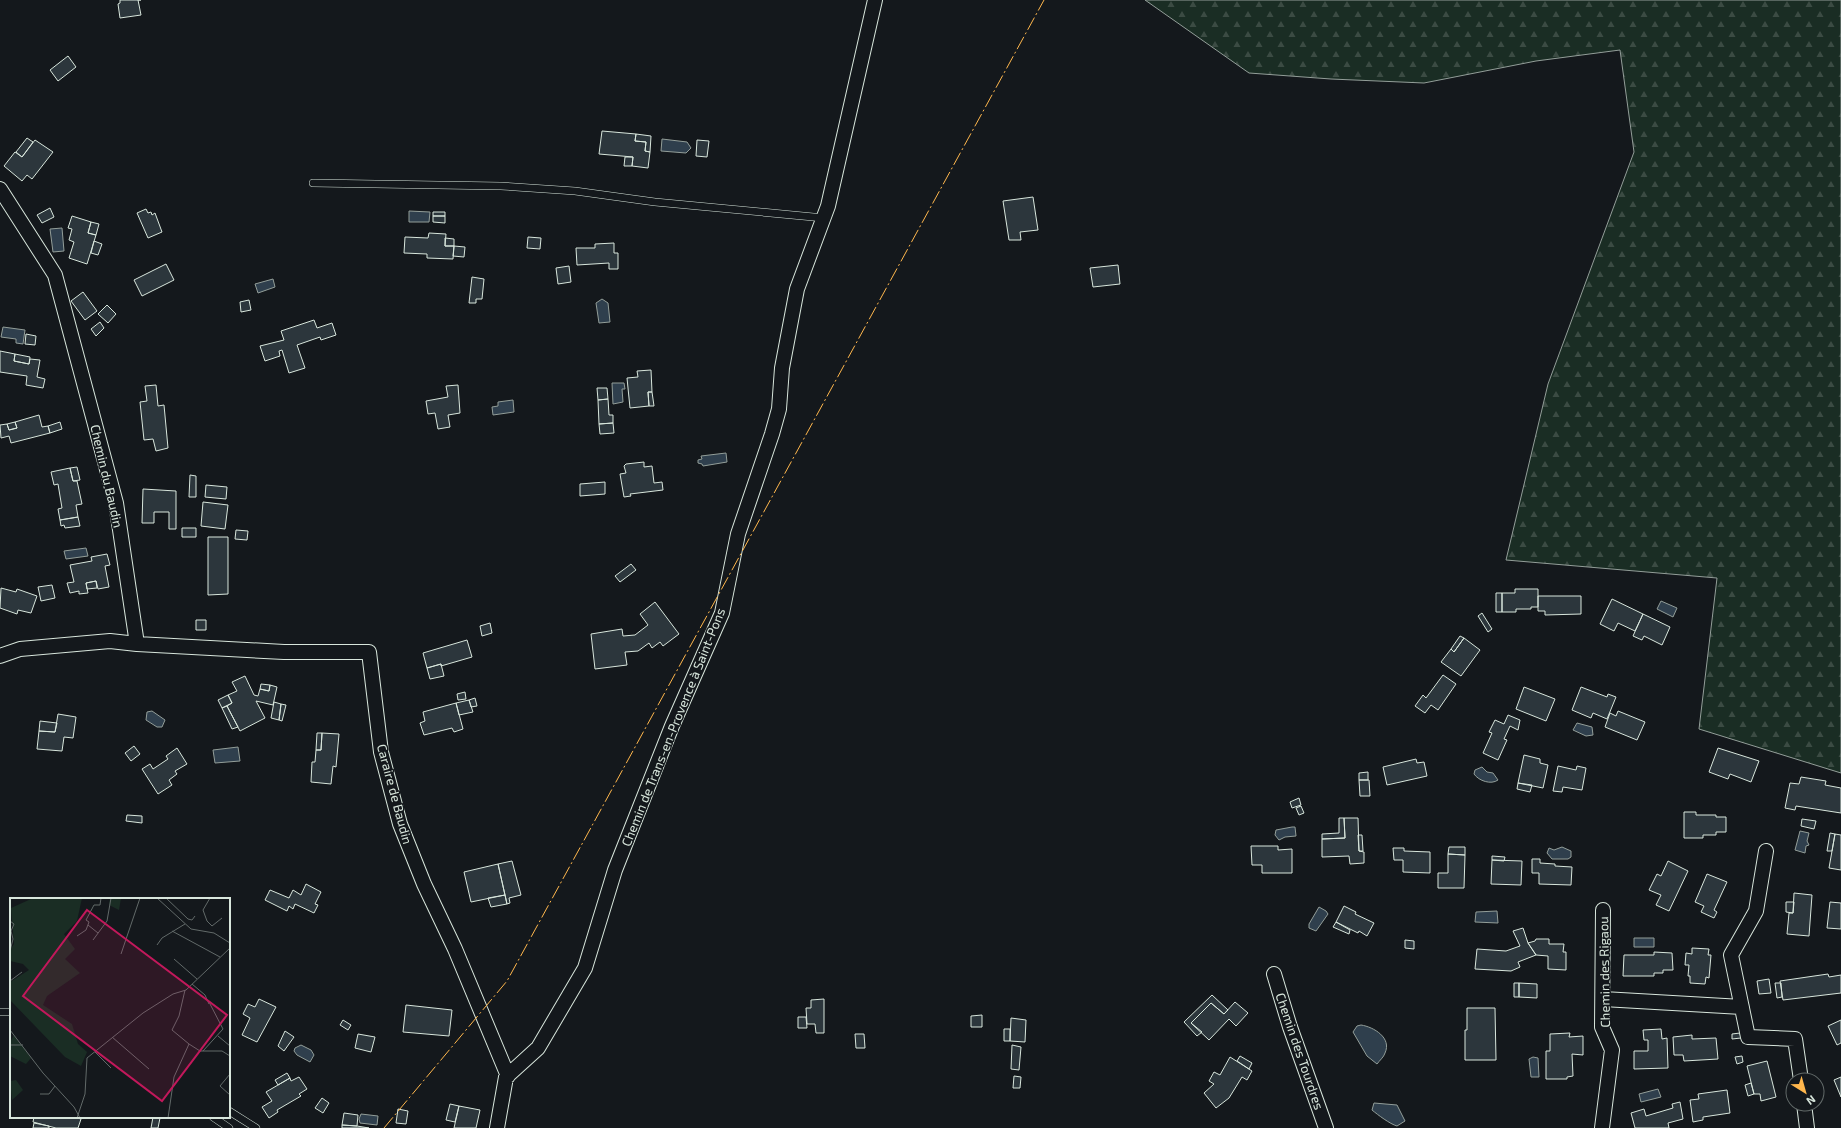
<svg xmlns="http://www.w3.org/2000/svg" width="1841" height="1128" font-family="'Exo 2',sans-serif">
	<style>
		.forest { fill: url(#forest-firs); stroke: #939e99 }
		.water { fill: #2f3f4d; stroke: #939e99 }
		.building { fill: #2c363c; stroke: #d8e6dc }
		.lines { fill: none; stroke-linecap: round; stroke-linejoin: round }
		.service-casing { stroke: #d8e6dc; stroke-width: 8 }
		.minor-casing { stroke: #d8e6dc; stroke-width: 16 }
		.service { stroke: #14181c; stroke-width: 7 }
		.minor { stroke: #14181c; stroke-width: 14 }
		.power { stroke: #ffb74d; stroke-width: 1; stroke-dasharray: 14 3 2 3; stroke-linecap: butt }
		.labels { text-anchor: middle; stroke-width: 3; stroke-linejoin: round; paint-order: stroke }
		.street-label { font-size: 13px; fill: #d8e6dc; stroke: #14181c }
		.inset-road { fill: none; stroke: #626a69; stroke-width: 1 }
		.view { fill: #c2185b; fill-opacity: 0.15; stroke: #c2185b; stroke-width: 2 }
		.inset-edge { fill: none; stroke: #d8e6dc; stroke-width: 2 }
	</style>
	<defs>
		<pattern id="forest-firs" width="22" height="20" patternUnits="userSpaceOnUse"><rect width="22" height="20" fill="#1a2d24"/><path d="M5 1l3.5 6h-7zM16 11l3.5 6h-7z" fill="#3b4b43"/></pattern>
	</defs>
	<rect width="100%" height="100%" fill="#14181c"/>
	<path class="forest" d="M1145,0H1841V773L1699,729L1717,578L1506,560L1548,384L1634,152L1620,50L1536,61L1424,83L1331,79L1249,73Z"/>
	<path class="water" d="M662,139L687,142L691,148L686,153L661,151Z
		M409,211L430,212L429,222H409Z
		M62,228L64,251L53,252L50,229Z
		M273,279L275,287L258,293L255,284Z
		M602,299L608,303L610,322L599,323L596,303Z
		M3,327L25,330L23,344L16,343V339L1,337Z
		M612,383H624L625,389H622L623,402L613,404Z
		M513,400L514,412L493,415L492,407L498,406V402Z
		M726,453L727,462L703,466L702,464L698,463V460L702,459L701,456Z
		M86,548L88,556L66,559L64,551Z
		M1661,601L1677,608L1673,617L1657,609Z
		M152,711L165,720L162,727H157L146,720L147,712Z
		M1577,723L1592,727L1593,735L1586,736L1573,730Z
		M238,747L240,761L215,763L213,750Z
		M1482,767L1487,772L1493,773L1498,780C1491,785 1479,781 1474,774L1475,770Z
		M1292,827H1295L1296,836L1285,837L1279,840L1275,835L1276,830Z
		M1800,831L1809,833L1807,841L1809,845L1806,846L1805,853L1795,850Z
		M1562,847L1571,851V857L1568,859H1552L1547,853L1549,848L1554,850Z
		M1319,907L1326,911L1328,914L1316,931L1309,928V924Z
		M1497,911L1498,923L1475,922L1476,912Z
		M1634,938H1654V947H1634Z
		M1361,1025C1374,1027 1392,1038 1385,1053C1384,1057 1379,1061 1377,1064L1367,1056L1353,1032L1357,1026Z
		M301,1045L311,1050L314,1055L310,1062L297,1055L294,1051L295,1048Z
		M1533,1057L1538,1058L1539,1077H1531L1529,1059Z
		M1658,1089L1661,1097L1641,1102L1639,1094Z
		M1374,1103L1397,1105L1405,1121L1397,1126C1390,1124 1378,1115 1372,1110Z
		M361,1114L378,1116L377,1125L360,1123L359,1119Z"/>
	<path class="building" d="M120,0H141H138L141,15L120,18L118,4L120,3Z
		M68,56L76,67L58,81L50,70Z
		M602,131L636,134L635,141L646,142L645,151L650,152L648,168L632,166L633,157L599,154Z
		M636,134L651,136L650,152L645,151L646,142L635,141Z
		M27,138L33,142L22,157L16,152Z
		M35,140L53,152L32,179L27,175L22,181L4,166L15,152L22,157Z
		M697,140L709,141L707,157L696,156Z
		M625,157H633L632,166H624Z
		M1033,197L1038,230L1020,232L1021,240H1009L1003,201Z
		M50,208L54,217L42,223L37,215Z
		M146,209L148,213L151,212L152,215L155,213L162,232L148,238L137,213Z
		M433,212H445V216H433Z
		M72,216L91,222L88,233L96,235L87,264L69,258L74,242L69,240L72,229L68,228Z
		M433,216H445V223L433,222Z
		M91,222L99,224L96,235L88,233Z
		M429,233L446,234L445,246H454L453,259L427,258V254L404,253L405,237L428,238Z
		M528,237L541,238L540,249L527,248Z
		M445,238L454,239V246H445Z
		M94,241L102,244L98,255L91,253Z
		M614,243V253H618V269H609V263L577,265L576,248H595V244Z
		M454,246L465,247L464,257L453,256Z
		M166,264L174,280L142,296L134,280Z
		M1118,265L1120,284L1093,287L1090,268Z
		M569,266L571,282L558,284L556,268Z
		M472,277L484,279L482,299H476V303H469Z
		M83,292L97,311L85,320L71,301Z
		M249,300L251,310L241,312L240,302Z
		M107,305L116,314L108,323L98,314Z
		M314,320L317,328L332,323L336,335L321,340L320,337L297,345L305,368L289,373L282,350L279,351L280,356L265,361L260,346L284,340L281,331Z
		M100,322L104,328L96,336L91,329Z
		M26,334L36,336L35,345L25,344Z
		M0,351L15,354L14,361L29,364L30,359L40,360L37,377L45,379L43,388L26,385L27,376L0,372Z
		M15,354L30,357L29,364L14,361Z
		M651,370L652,392H648L649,406L630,408L627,378L638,377L637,371Z
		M156,385L158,406L164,405L168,448L156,451L153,439L144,440L140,402L147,401L145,386Z
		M458,385L460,413L448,415L450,427L438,429L435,413L428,414L426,401L448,397L446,386Z
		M597,388H607L608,399L598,400Z
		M648,392H652L654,406H649Z
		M608,399L609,415H613V423L599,424L598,400Z
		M39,415L42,427L48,426L50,433L11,443L9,436L1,438L0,425L7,424L9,430L17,428L15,422Z
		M15,422L17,428L9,430L7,424Z
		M60,422L62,429L50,433L48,426Z
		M613,423L614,433L600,434L599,424Z
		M644,462V467L652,466L654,483L662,482L663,490L630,494L631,496L624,497L620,474L626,473L624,466L626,464Z
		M77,467L80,480L73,481L70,468Z
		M70,468L73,481H77L82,504L76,505L78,517L60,520L58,509L62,508L58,484L54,485L51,472Z
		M190,475L196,476V497H189Z
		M605,482V494L580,496V484Z
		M206,485L227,487L226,499L205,497Z
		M143,489L176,491V529H169V512H154V523H142Z
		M203,502L228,505L225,529L201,526Z
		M78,517L80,526L65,528L64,525L61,526L60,520Z
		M182,528H196V537H182Z
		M236,530L248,531L247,540L235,539Z
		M208,537H228V594L208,595Z
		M107,554L110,565L105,566L109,587L98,589L96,581L86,583L88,593L79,594V591L70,593L67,583L74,582L70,565L92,561L91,557Z
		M631,564L636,570L620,582L615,576Z
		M96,581L97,588L87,589L86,583Z
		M52,585L55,598L41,601L38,587Z
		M1,588L16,592L17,589L37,596L31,613L18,610L17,614L0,608Z
		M1515,589H1538V607H1531V609H1516V612H1502V593H1515Z
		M1496,593H1502V612H1496Z
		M1538,596H1581V614L1545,615V611H1538Z
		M1612,599L1643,614L1635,631L1618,623L1614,631L1600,624Z
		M655,602L679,634L663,646L660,642L652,648L649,643L638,651L625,652L627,665L595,669L591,634L622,629L623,636L635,635L648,625L640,614Z
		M1482,613L1492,629L1488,632L1478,616Z
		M1643,614L1670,627L1662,645L1644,636L1642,640L1633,636Z
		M196,620H206V630H196Z
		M490,623L492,633L482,636L480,626Z
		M1460,636L1464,638L1454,652L1451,649Z
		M1464,638L1480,650L1461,676L1441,662L1451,649L1454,652Z
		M467,640L472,657L441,666V664L427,668L423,653Z
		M441,664L444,676L430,679L427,668Z
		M1443,675L1456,684L1438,710L1431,705L1425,713L1415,706L1423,695L1426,698Z
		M245,676L254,695L258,696L260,689L269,691L270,685L277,687L273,705L256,701L265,718L240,731L227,706L232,703L228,695L237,691L232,682Z
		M261,684L270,685L269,691L260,689Z
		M1524,687L1555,699L1546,721L1516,709Z
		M1581,687L1607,697L1608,694L1616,697L1607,719L1593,713L1591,718L1572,710Z
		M465,692L466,699L458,700L457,694Z
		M228,695L232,703L222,708L218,700Z
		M475,698L477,706L471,707L469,700Z
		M469,700L473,712L459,715L456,703Z
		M274,702L281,704L279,720L271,718Z
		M456,703L463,729L454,732L452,728L424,735L420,723L425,721L423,712Z
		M281,704L286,705L282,721L279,720Z
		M227,706L238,727L232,729L222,708Z
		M1618,711L1645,722L1637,740L1605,727L1610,713L1616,716Z
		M58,714L76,717L73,738L64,737L62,751L37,749L39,731L55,732Z
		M1508,715L1520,720L1518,730L1510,726L1504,739L1507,740L1498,760L1483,753L1492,733L1489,732L1495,720L1504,724Z
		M40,721L57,723L55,732L39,731Z
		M317,733H322L321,750H316Z
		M322,733L339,734L336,767L333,766L331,784L311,782L312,762H315L316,750H321Z
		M134,746L140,754L131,761L125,753Z
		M177,748L187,764L175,771L177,774L169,780L172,785L158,794L142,769L150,764L153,769L168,759L166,756Z
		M1718,748L1759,761L1751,782L1730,774L1728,779L1709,772Z
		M1524,755L1540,759V763L1548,765L1543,788L1518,783Z
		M1416,759L1417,763L1424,762L1427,776L1387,785L1383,767Z
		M1558,766L1576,770L1577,766L1586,768L1582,790L1563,787L1562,792L1553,791Z
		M1368,772V780H1359V773Z
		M1801,777L1826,781L1825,785L1841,788V813L1796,806L1795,810L1785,808L1790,783L1799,784Z
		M1359,780H1369L1370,796H1360Z
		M1518,783L1532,785L1530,792L1517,789Z
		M1299,798L1301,805L1292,808L1290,802Z
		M1301,806L1304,813L1299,815L1296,808Z
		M1684,812H1696V815H1716V817H1726V832H1716V835H1703V838H1684Z
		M127,815L142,816V823L126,821Z
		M1339,818H1344L1345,838L1322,839V834L1339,833Z
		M1344,818H1358L1359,851L1364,852V863L1350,864L1349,856L1322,857V839L1345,838Z
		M1802,819L1816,821L1814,829L1801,826Z
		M1830,833L1835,834L1832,851H1827Z
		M1835,834L1841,835V870L1829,868Z
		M1358,835H1362L1363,851H1359Z
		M1251,846H1278V850L1292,849V873H1262V865H1252Z
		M1449,847H1465V855L1448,854Z
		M1393,848H1404V851L1430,852V873L1403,872V860H1394Z
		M1448,854L1465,855L1464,888H1438V873H1448Z
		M1492,856L1505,857L1504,861L1492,860Z
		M1532,859H1540V863L1555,864V866L1572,867L1571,885L1539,884V873H1532Z
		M1492,860L1522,861L1521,885L1491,884Z
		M512,861L521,895L509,898L510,903L507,904L498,864Z
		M1668,861L1688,871L1669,911L1656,905L1661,895L1649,890L1657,874L1661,876Z
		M498,864L505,895L471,902L464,872Z
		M1707,874L1727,882L1714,910L1717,912L1714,918L1701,912L1704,906L1695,902Z
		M306,884L321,892L315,904L318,905L314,913L295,904L293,909L289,906L287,911L265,900L270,890L289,898L293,890L301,895Z
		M1794,893L1812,895L1809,936L1787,934L1789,913H1793Z
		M505,895L507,904L491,907L488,898Z
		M1786,902H1794L1793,913L1786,912Z
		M1830,902L1841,903V929L1827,928Z
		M1344,906L1356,912L1355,914L1374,923L1367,936L1359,931L1358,933L1336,922Z
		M1336,922L1350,930L1349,934L1333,927Z
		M1523,928L1528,943L1536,955L1518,962L1520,967L1511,971L1475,969L1477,949L1506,951L1520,946L1513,931Z
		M1536,939H1549V944H1564L1563,952H1566V970L1548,969V956L1536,955L1528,943L1535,941Z
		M1405,940L1414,941V949L1405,948Z
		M1692,948L1709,949L1708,955H1711L1709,978L1706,977L1705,984L1690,983V976H1688L1689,965H1685L1686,953L1692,954Z
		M1654,952L1672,953L1673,970H1663V973H1654V976H1623L1624,955H1654Z
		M1828,974L1829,977L1841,975V993L1783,1000L1780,981Z
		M1769,979L1771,993L1759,994L1757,981Z
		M1514,983H1519V997H1514Z
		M1519,983L1537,984V998L1519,997Z
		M1775,983H1781L1782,997L1777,998Z
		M1212,995L1228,1010L1224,1014L1211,1003L1191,1023L1202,1032L1197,1036L1184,1022Z
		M259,999L276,1007L257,1042L242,1035L250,1018L243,1014L248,1004L255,1007Z
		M824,999V1033H816L815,1024H807L806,1008H811V1000Z
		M1235,1002L1248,1013L1236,1026L1229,1019L1209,1040L1191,1023L1211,1003L1224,1014Z
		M406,1005L452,1010L449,1036L403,1032Z
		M1467,1008H1495L1496,1060H1465V1030H1467Z
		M982,1015V1027H971V1016Z
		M798,1017H806L807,1028H798Z
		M1011,1018L1026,1020L1025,1042L1010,1041Z
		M343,1020L351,1025L348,1030L340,1025Z
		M1841,1020V1043L1837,1045L1828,1026Z
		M1004,1029H1010V1041H1004Z
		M1661,1029L1662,1039L1667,1038L1668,1068L1634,1069V1051H1648V1040H1644L1643,1030Z
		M285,1031L294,1037L284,1051L278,1046Z
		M1570,1033L1569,1037L1583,1036V1055L1572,1054L1573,1076L1567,1077V1079H1546V1051H1550V1034Z
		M1740,1033L1741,1038L1732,1039V1034Z
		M358,1034L375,1037L371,1052L355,1048Z
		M855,1034H864L865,1048H856Z
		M1692,1035V1039L1716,1038L1718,1059L1684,1061L1683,1055H1674L1673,1037Z
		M1012,1045L1021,1047L1019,1070L1011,1069Z
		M1240,1056L1252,1063L1249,1069L1237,1061Z
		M1742,1056L1743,1062L1737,1064L1735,1057Z
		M1230,1057L1252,1071L1247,1080L1242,1077L1229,1098L1216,1108L1204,1093L1214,1084L1209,1081L1214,1072L1220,1075Z
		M1767,1061L1776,1097L1761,1101L1760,1094H1754L1747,1066Z
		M287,1073L290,1078L278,1085L275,1080Z
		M1014,1076L1021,1077L1020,1088H1013Z
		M299,1077L307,1089L299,1094L301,1096L277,1110L278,1112L269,1118L262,1107L272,1101L266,1092L290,1078L291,1081Z
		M1841,1077V1097L1834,1080Z
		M1751,1083L1754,1094L1748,1096L1745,1085Z
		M1727,1090L1730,1113L1703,1117V1120L1693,1122L1690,1100L1699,1099L1698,1094Z
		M322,1098L329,1103L323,1113L315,1108Z
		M1680,1102L1683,1119L1668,1123L1669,1128H1635L1631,1113L1644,1109L1646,1116L1673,1108L1672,1104Z
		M450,1104L459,1106L455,1122L446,1120Z
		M459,1106L480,1110L476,1128H454Z
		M398,1109L408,1111L406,1124L396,1123Z
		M344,1113L358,1115L357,1126L342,1125Z
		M34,1117H74L81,1119L78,1128H56L33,1122Z
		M153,1117L160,1118L158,1128H151Z
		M34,1123L49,1126V1128H33Z
		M342,1125L357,1126L369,1128H342Z"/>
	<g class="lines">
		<defs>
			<path id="service" d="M313,183L501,186L575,191L655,202L824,218
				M0,1012H11
				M229,1111L256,1128
				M213,1117L229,1128"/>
			<path id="minor" d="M0,189L55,275L116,503L137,644L110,641L20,649L0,656
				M137,644L284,652H369L381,752L400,824L424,884L455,949L508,1076
				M1766,851L1756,911L1731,955L1748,1037L1795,1039L1801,1080
				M1274,974L1290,1027L1326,1128
				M1603,999L1742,1007
				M1804,1104L1807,1128
				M497,1128L506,1077L538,1048L585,968L615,870L672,726L722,613L738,534L772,434L779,409L782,368L797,289L828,206L875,0
				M1602,1128L1612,1050L1602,1027L1603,910"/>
		</defs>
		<use href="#service" class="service-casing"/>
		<use href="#minor" class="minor-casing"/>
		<use href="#service" class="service"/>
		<use href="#minor" class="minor"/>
		<path class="power" d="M384,1128L507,981L1044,0"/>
	</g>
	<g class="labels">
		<g class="street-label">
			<text transform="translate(107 476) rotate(77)" y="5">Chemin du Baudin</text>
			<text transform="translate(673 727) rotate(-68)" y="5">Chemin de Trans-en-Provence à Saint-Pons</text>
			<text transform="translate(395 794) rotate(75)" y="5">Caraire de Baudin</text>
			<text transform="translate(1604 972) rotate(-91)" y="5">Chemin des Rigaou</text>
			<text transform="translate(1300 1051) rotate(71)" y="5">Chemin des Tourdres</text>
		</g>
	</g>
	<g transform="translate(10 898)">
		<rect width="220" height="220" fill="#14181c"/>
		<path d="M72,0L67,23L54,36L65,51L55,61L70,75L37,98L33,107L62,126L68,146L77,154L71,168L55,159L0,102V84L19,72L13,66L0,63V52L4,46L1,10L21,1ZM100,0H111L109,12L99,7ZM4,137L21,160L16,166L0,158V144ZM6,182L13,192L2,202L0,183Z" fill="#1a2d24"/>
		<path class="inset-road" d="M147,0L181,31L204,35L220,45M156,0L178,21L182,22L185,18M200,0L193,12L197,23L202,28L212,20M0,23L4,26L1,33L3,41L0,53M78,27L88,35M162,33L210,59M67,38L76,32L79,24L76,22L84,7H90L91,0M83,42L97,23L101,0M147,47L152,40L175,26M111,56L130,0M164,61L187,81M0,83L12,74M182,86L195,97L199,106M175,92L169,118L162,132L179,146M0,132L33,175L64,209L70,220M208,138L220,148M102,139L139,171M0,147H13M193,153L213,131L199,104M85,154L101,170M220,176L210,188L220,197M30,196H39L45,188M67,220L75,196L77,160L133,115L163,96L176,92L220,50M158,220L164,179L179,146L190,153H212L220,158"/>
		<path class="view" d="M77,12L217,117L152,203L13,98Z"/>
		<rect width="220" height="220" class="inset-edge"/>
	</g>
	<g transform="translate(1805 1092) rotate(143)"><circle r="19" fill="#14181c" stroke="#626a69"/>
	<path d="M0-3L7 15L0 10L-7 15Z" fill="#ffb74d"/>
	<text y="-6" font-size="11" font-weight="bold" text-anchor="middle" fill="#d8e6dc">N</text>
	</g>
</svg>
